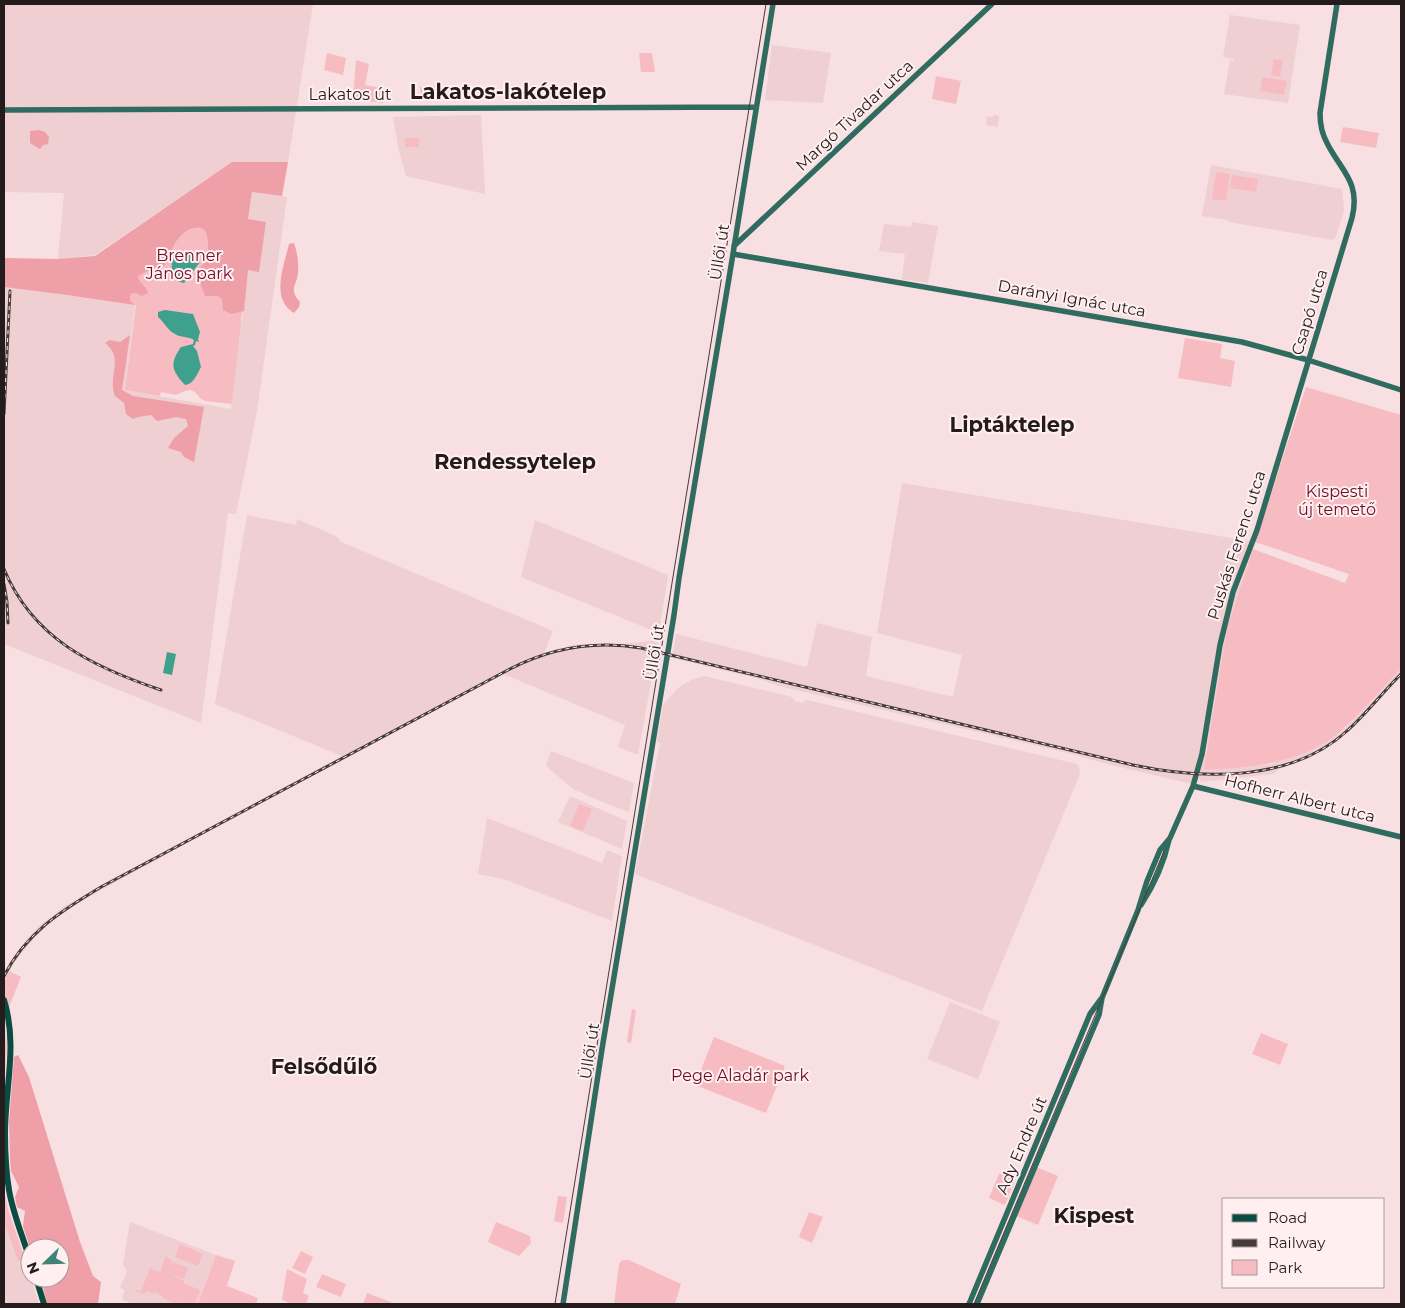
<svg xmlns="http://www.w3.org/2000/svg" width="1405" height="1308" font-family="Montserrat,sans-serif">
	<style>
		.built { fill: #efcfd1 }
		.green { fill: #f7bcc1 }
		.forest { fill: #ee9fa7 }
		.water { fill: #3fa08d }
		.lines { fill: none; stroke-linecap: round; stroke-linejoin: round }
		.secondary { stroke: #306b5f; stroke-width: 5.5 }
		.primary { stroke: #0a4c41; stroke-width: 6 }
		.tram { stroke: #463b3c; stroke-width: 1 }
		.rail-casing { stroke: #463b3c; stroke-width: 3 }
		.rail { stroke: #ffeff0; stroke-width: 1; stroke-dasharray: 4; stroke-linecap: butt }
		.labels { text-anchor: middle; stroke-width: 4; stroke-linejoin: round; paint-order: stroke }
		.street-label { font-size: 16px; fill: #241c1c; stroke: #ffeff0 }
		.park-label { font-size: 16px; fill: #6b0f27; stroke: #ffeff0 }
		.district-label { font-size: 21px; font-weight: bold; fill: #241c1c; stroke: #ffeff0 }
	</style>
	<rect width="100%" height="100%" fill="#f8dfe1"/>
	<path class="built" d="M4,4H313L288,162H232L95,255L58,259L64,193L4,192Z
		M1230,15L1300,25L1288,103L1224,94L1230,60L1234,61V59L1223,57Z
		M772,45L831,53L823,103L765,100Z
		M481,115L485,194L406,176L399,151L393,117Z
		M995,115L999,116L998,127L986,125L987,116L992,117Z
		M1211,165L1342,189L1344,211L1336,236L1333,240L1229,222L1227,220L1202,216Z
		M252,192L287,197L257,411L236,514L228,513L201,723L4,644V287L67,295L135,305L125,390L231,409L248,270L259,271L266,222L248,219Z
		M912,222L938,226L928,283L902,279L905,254L879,251L884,224L911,227Z
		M902,483L1255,542L1227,628L1205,770L1271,764L1294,757L1319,746L1346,727L1401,669V677L1349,732L1315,755L1280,768L1273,774L1200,782L1199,776H1195L1192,784L1111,765L1064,752L779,686L760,679L656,654L638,755L618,747L625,725L503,674L187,843L67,909L45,927L27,946L14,963L4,983V972L17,951L39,926L65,906L100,886L342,756L215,704L247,515L296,525L297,519L336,536L341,542L553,631L544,653L574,645L621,644L658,640L657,650L673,653L676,634L807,667L817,623L872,637L866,676L953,697L962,655L877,633Z
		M535,520L668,575L659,633L521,577Z
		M704,676L792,697L795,701L802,703L807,700L1077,764L1079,767L1080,774L982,1011L635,874L660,743L657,742L663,705L678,688L691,680Z
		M551,751L634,783L629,812L600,801L573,789L546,766Z
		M570,796L627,821L622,849L558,822Z
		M487,818L602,863L607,850L622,856L612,921L507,880L478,874Z
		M950,1002L1000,1022L978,1079L927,1059Z
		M4,1222L18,1260L25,1259L39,1304H4Z
		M130,1222L216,1255L198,1304H133L123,1300L122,1298L125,1290L120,1288L127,1271L123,1264Z"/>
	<path class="green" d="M327,53L346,58L343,75L324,70Z
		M639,53H652L655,72H641Z
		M1274,59L1283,60L1280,77L1271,75Z
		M356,60L369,64L365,85L388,89L383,103L353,99Z
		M936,76L961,81L956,104L932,99Z
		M1262,77L1287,81L1284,95L1260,91Z
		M441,86V99L421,98L420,87Z
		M1343,127L1379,133L1376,148L1340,142Z
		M405,138H419V147H405Z
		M232,165L247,220L248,269L242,315L241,317V325L232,403L231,404L206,401L201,399L195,392L190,390L185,391L176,395L161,392L160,396L125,390L136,305L91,297L93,285Z
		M1216,172L1230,174L1226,201L1212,199Z
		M1232,175L1258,179L1256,192L1230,188Z
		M1185,338L1222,344L1220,358L1235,361L1231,387L1178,378Z
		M1306,387L1401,415V669C1382,688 1365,709 1345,727C1308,763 1253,768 1204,770L1227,628L1253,549L1345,583L1349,574L1255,542Z
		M579,804L592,809L583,831L570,826Z
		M9,971L21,977L9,1007L4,1008V983Z
		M632,1009L636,1010L631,1043L627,1042Z
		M4,1020L7,1046L4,1084Z
		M1261,1033L1288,1044L1280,1065L1252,1054Z
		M714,1037L785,1066L766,1113L695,1085Z
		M1011,1167L1019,1170L1005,1205L989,1198L999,1174Z
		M1036,1167L1058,1176L1038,1225L1016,1216Z
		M4,1189L8,1209L25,1259L18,1261L4,1222Z
		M558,1196L567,1197L563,1223L554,1221Z
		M809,1212L823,1217L812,1243L799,1237Z
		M496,1222L530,1236L531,1243L519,1256L488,1242Z
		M180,1244L203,1254L198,1266L175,1257Z
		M301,1251L313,1257L305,1274L292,1268Z
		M216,1255L235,1261L227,1286L258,1298L256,1304H198Z
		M166,1256L172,1261L170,1269L173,1262L188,1268L184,1279L168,1273L184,1281L183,1283L200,1290L195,1304H183L177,1302L176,1304L162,1298L163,1296L154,1292L153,1294L146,1291L144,1294L136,1291L137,1290L141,1291L150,1268L160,1272Z
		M624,1260H629L681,1284L675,1304H614L619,1265L621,1261Z
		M287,1269L307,1279L303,1293L309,1296L306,1304H292L282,1300Z
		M322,1274L346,1284L341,1297L316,1287Z
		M367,1293L391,1302L390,1304H363Z"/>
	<path class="forest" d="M39,130L45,132L49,137L48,144L43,145L40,149L30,143V131Z
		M232,162H288L282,196L252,192L248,219L266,222L259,272L248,270L244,311L231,314L223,310L222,299L217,296H205C202,287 199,283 199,274C199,265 205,264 208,257C209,254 208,249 208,245C208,236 207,225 194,228C177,231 171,253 164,266L147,271L138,276C138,283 147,286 148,293L142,296L136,293L130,294V301L135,305L67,295L4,287V258L58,259L95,256Z
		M294,243C297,252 299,262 298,272C297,286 288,289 300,302L299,307L294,313C270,299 284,266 289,244Z
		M130,335L122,390L133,396L204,407L194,462L184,457L181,452L168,448L174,438L188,426L186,419L176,417L157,421L151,415L138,417L133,419L126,414L124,403L115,396C107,374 125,359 105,343L110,340L120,342Z
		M18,1055L29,1077L80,1242L93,1276L101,1282L98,1304H47L41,1278H60V1248H30L23,1226L25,1211L17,1207L15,1197L19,1187L11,1171L10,1158L9,1122L14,1057Z"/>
	<path class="water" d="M188,250L196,254L200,262L184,283C172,281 171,271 172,261L180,253Z
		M165,310L193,314L200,332L198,339L199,342L196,341L195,345L193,346L197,351L201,367C197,374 194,384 185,385C172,371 169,364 181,347L193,344L194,340C188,336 181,338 175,334C168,331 164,322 158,317V312Z
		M167,652L176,654L172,675L163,673Z"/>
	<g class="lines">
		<path class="secondary" d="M4,110L756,107
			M734,246L992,4
			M733,254L1242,342L1308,360L1401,390
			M1193,786L1401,837
			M1141,905C1154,885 1164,863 1169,840
			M563,1304L602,1049L674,615L679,578L732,260L773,4
			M969,1304L1090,1014L1101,999
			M977,1304L1099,1015L1102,998L1138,910L1147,881L1160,850L1170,838L1193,786L1202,754L1220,645L1233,592L1257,530L1352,218C1361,182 1341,171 1327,143C1322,134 1320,124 1320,113L1337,4"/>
		<path class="primary" d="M4,1000C18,1045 5,1088 5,1133C5,1152 6,1172 9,1190C13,1214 23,1237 30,1260
			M36,1278L44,1304"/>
		<path class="tram" d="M555,1304L766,4
			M974,1304L1164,851"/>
		<defs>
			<path id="rail" d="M4,414L10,291
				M4,569C33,639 93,667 161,690
				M4,584L7,602L8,623
				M4,976C26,933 61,911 101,887L508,670C550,648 593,640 641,648L1133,765C1204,780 1292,782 1348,730C1367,713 1383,692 1401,674"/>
		</defs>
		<use href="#rail" class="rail-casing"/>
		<use href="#rail" class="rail"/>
	</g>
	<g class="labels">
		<g class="street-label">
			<text x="350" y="100">Lakatos út</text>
			<text transform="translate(854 115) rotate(-43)" y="6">Margó Tivadar utca</text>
			<text transform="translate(719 252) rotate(-81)" y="6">Üllői út</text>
			<text transform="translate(1072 298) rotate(10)" y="6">Darányi Ignác utca</text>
			<text transform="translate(1309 312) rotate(-73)" y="6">Csapó utca</text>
			<text transform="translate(1236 545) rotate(-72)" y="6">Puskás Ferenc utca</text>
			<text transform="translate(654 652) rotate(-81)" y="6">Üllői út</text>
			<text transform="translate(1300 798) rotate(14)" y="6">Hofherr Albert utca</text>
			<text transform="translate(589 1051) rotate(-81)" y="6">Üllői út</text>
			<text transform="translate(1021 1145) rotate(-67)" y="6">Ady Endre út</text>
		</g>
		<g class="park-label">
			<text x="189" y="261">Brenner<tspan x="189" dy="18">János park</tspan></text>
			<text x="1337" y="497">Kispesti<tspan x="1337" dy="18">új temető</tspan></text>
			<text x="740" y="1081">Pege Aladár park</text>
		</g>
		<g class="district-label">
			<text x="508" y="99">Lakatos-lakótelep</text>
			<text x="1012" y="432">Liptáktelep</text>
			<text x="515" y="469">Rendessytelep</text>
			<text x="324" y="1074">Felsődűlő</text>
			<text x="1094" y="1223">Kispest</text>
		</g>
	</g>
	<rect width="1405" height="1308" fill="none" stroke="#241c1c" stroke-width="10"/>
	<rect x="1222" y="1198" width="162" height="90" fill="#ffeff0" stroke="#a79b9b"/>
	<rect x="1232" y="1214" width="25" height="8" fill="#0a4c41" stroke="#a79b9b"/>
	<text x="1268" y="1223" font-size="15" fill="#241c1c">Road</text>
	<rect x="1232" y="1239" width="25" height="8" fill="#463b3c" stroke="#a79b9b"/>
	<text x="1268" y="1248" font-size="15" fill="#241c1c">Railway</text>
	<rect x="1232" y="1260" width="25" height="15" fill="#f7bcc1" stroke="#a79b9b"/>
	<text x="1268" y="1273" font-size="15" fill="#241c1c">Park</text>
	<g transform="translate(45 1263) rotate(247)"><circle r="24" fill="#ffeff0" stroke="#a79b9b"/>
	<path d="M0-4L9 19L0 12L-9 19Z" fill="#408376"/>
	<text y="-8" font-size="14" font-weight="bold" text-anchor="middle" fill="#241c1c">N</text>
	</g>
</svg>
